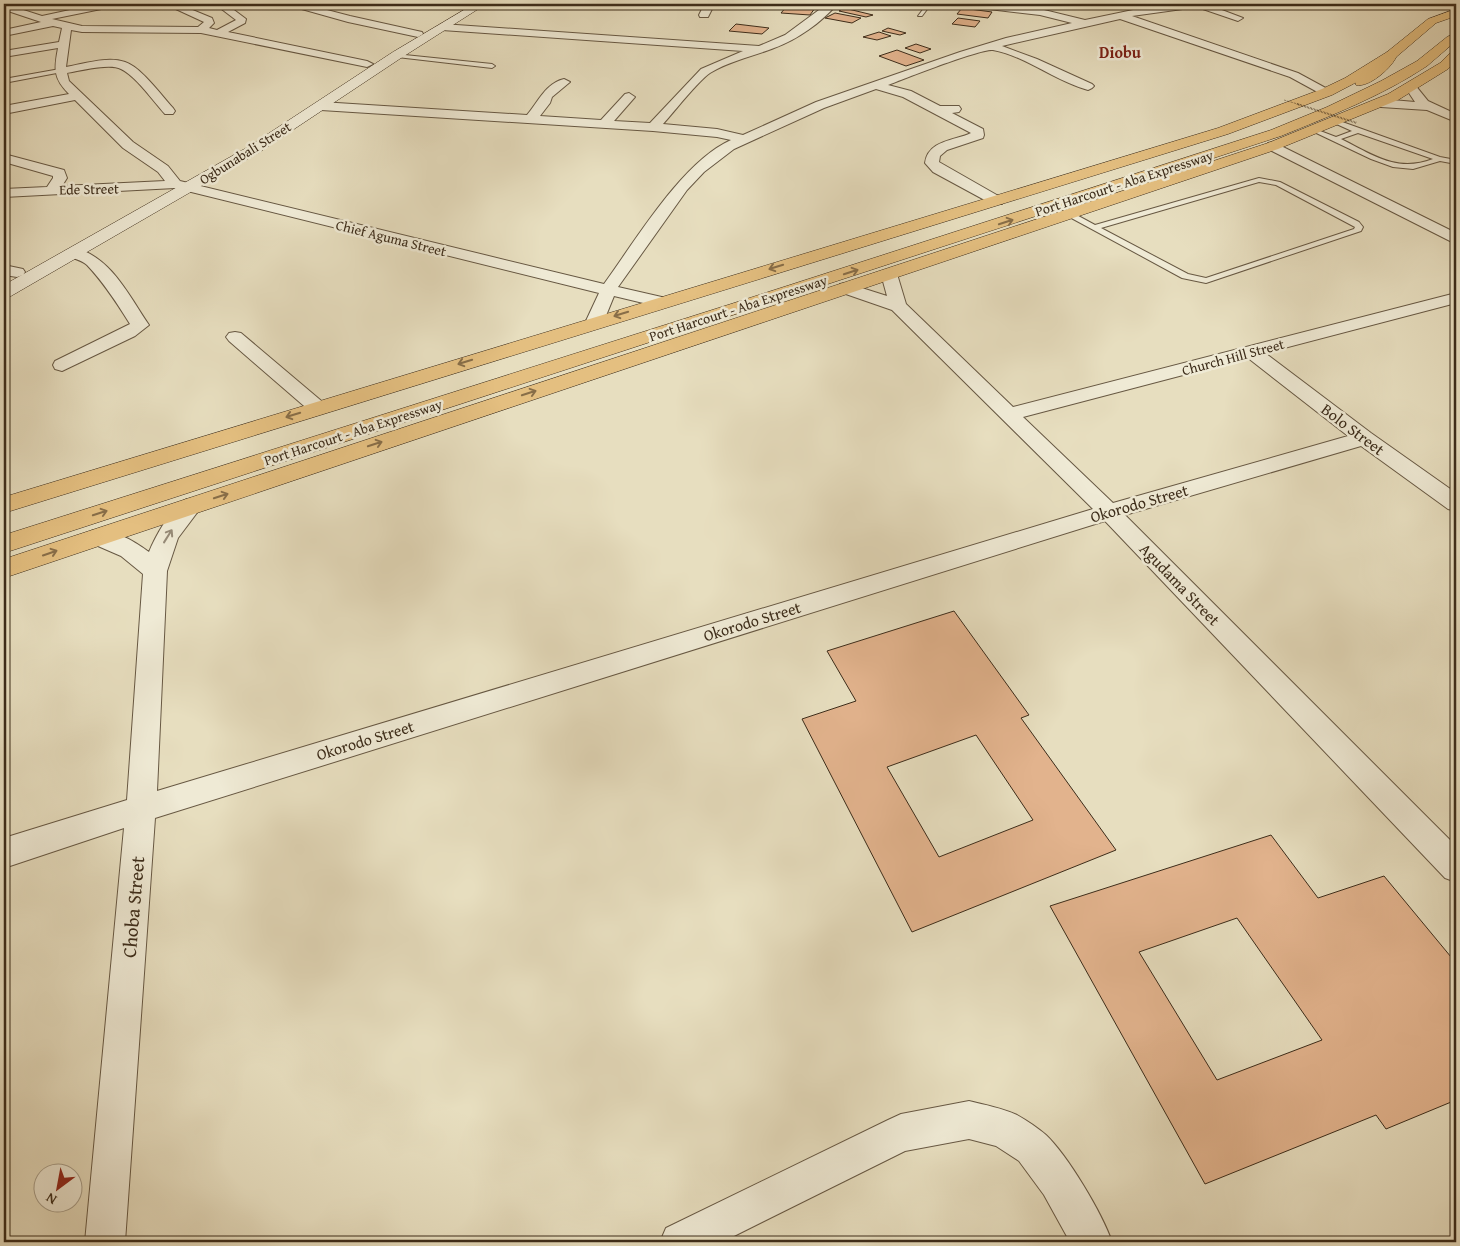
<svg xmlns="http://www.w3.org/2000/svg" width="1460" height="1246" font-family="'Gentium Book Plus',serif">
	<style>
		.building { fill: #e2b38d; stroke: #3c2c1a; fill-rule: evenodd }
		.lines { fill: none; stroke-linecap: round; stroke-linejoin: round }
		.lane-casing { stroke: #675843; stroke-width: 2 }
		.street-casing { stroke: #675843; stroke-width: 2 }
		.secondary-casing { stroke: #3c2c1a; stroke-width: 1 }
		.primary-casing { stroke: #3c2c1a; stroke-width: 1 }
		.highway-casing { stroke: #3c2c1a; stroke-width: 1 }
		.lane { fill: #efead5; fill-rule: evenodd }
		.street { fill: #efead5; fill-rule: evenodd }
		.secondary { fill: #efead5; fill-rule: evenodd }
		.primary { fill: #e4bf80; fill-rule: evenodd }
		.highway { fill: #e4bf80; fill-rule: evenodd }
		.path-bridge-far1 { stroke: #3c2c1a; stroke-width: 1; stroke-dasharray: 0.5 1; stroke-linecap: butt }
		.path-bridge { stroke: #3c2c1a; stroke-width: 2; stroke-dasharray: 0.5 1; stroke-linecap: butt }
		.oneway { stroke: #886e48 }
		.oneway2 { stroke: #968b78 }
		.labels { text-anchor: middle; stroke-width: 5; stroke-linejoin: round; paint-order: stroke }
		.far-street-label { font-size: 14px; fill: #3c2c1a; stroke: #efead5 }
		.far-quarter-label { font-size: 16px; font-weight: bold; fill: #7a1f14; stroke: #efead5 }
		.street-label { font-size: 16px; fill: #3c2c1a; stroke: #efead5 }
		.near-street-label { font-size: 19px; fill: #3c2c1a; stroke: #efead5 }
	</style>
	<rect width="100%" height="100%" fill="#e7debf"/>
	<filter id="stains"><feTurbulence type="fractalNoise" baseFrequency=".004" numOctaves="4"/><feColorMatrix values="0 0 0 0 .2 0 0 0 0 .09 0 0 0 0 .02 0 0 0 .5 -.17"/></filter>
	<radialGradient id="worn" r=".72"><stop offset=".6" stop-color="#630" stop-opacity="0"/><stop offset="1" stop-color="#630" stop-opacity=".3"/></radialGradient>
	<path class="building" d="M787,6L815,8L810,15L781,13Z
		M844,8L873,15L866,17L839,11Z
		M962,8L992,12L988,18L957,14Z
		M835,13L861,18L852,23L825,18Z
		M958,18L980,21L975,27L952,24Z
		M736,24L769,28L762,34L729,31Z
		M888,28L906,33L900,35L882,31Z
		M879,32L891,36L877,40L863,37Z
		M916,44L931,49L920,53L905,48Z
		M897,50L924,60L906,66L879,56Z
		M954,611L1029,715L1021,718L1116,850L912,932L802,719L856,701L827,651ZM976,735L1033,820L939,857L887,767Z
		M1271,835L1318,898L1384,876L1456,963V1100L1386,1129L1376,1115L1205,1184L1050,906ZM1237,918L1322,1040L1217,1080L1139,952Z"/>
	<g class="lines">
		<defs>
			<path id="lane" d="M927,4H931L922,16H918Z
				M395,54L492,64L495,66L492,68L397,57Z
				M60,69L62,72L4,83V79Z
				M1334,119L1440,157L1456,160V164L1440,161L1413,169L1393,167L1371,159L1310,130L1315,129L1336,137L1352,131L1332,122L1331,121ZM1358,133L1433,159C1397,173 1373,155 1341,139Z
				M1259,178L1280,182L1359,222L1363,227L1361,231L1206,283L1182,278L1064,214L1071,212L1095,225ZM1259,182L1276,185L1355,227L1354,229L1206,278L1188,274L1101,228Z"/>
			<path id="street" d="M98,4H116L111,7L52,19L82,26L198,27L204,22L165,4H178L212,18L214,23L209,28L217,30L236,20L215,4H226L246,19L245,23L228,32L367,61L373,64L367,67L201,33L82,32L71,30L66,67C84,64 107,56 125,62C141,67 162,96 173,108L175,111L173,114H165C153,101 136,76 121,69C109,63 80,71 67,73L69,81L133,142L168,166L180,181L604,284C636,240 682,162 731,140L717,137L653,131L321,110L315,106L321,102L527,115C538,102 546,83 564,79L570,82L552,97L550,103L540,116L601,120L625,94L629,93L635,97L614,121L650,123L701,69L743,51L442,30L437,27L442,24L759,46L785,35L827,4H837C822,22 797,40 774,48C754,56 729,61 710,73C698,81 674,112 663,124L717,129L743,135L816,102L960,52L1006,38L1072,23L1040,15L972,7L967,4H995L1040,9L1085,20L1133,10L1180,4H1206L1243,18L1238,21L1197,7L1132,16L1298,73L1333,92L1327,96L1323,95L1290,77L1120,19L1002,46L1037,59L1092,84L1094,86L1092,88L1088,90C1055,81 1026,56 993,50C982,48 903,79 888,85L911,91L940,106H959L961,109L959,112L952,113L983,129L984,135L983,138L947,150L940,156L939,162L1002,198L1004,201L1002,204H992L933,172L925,163C928,140 954,141 971,133L903,97L876,89L824,108L734,149L704,172L687,190L618,287L666,298L669,302L666,306L660,307L614,296L603,323L600,327L594,328L588,327L585,323L599,293L175,188L4,197V189L47,187L53,178V176L4,162V154L64,170L67,178L62,186L165,181L158,172L123,148L75,100L4,114V106L69,94C53,78 54,69 58,48L4,57V51L59,42L62,28L53,26L4,36V30L41,22L5,10V6H11L42,16Z
				M289,4H304L350,16L422,32L423,34L418,37L348,22L291,6Z
				M625,4H636L628,9L623,6Z
				M700,4H710L712,9L708,17H700L699,15L702,9Z
				M1447,4H1456V8L1449,6Z
				M1411,83L1415,85L1428,101L1456,114V122L1427,110L1381,107L1375,103L1381,99L1415,102L1405,87Z
				M1273,142L1456,233V244L1268,149L1266,146L1268,143Z
				M75,248C111,257 129,296 149,325L135,336L62,371L55,369L53,365L55,361L130,324C117,303 104,283 87,265C81,259 72,260 67,253L69,250Z
				M4,265L23,269L25,272L23,275L17,277L4,275Z
				M889,269L895,271L897,274L906,304L1013,407L1456,293V303L1265,353L1371,433L1456,493V511L1448,509L1361,446L1125,515L1456,846V882L1445,878L1105,521L155,818L125,1242H85L124,828L4,868V838L127,800L143,574L121,556L91,543L88,537L91,531C109,526 134,541 149,552C155,537 170,510 183,501C188,497 193,499 199,501L202,506L178,538L167,571L157,791L1093,509L892,310L840,292L838,288L840,284L846,283L887,296L881,274L883,271ZM1248,358L1348,436L1113,503L1023,417Z
				M235,332L241,333L325,404L328,408L325,412L318,414L311,412L229,341L226,337L229,333Z
				M969,1101C985,1105 1002,1108 1017,1115C1026,1120 1038,1128 1046,1135C1068,1156 1102,1213 1112,1242H1070L1044,1195L1019,1161L996,1146L969,1139L905,1151L722,1242H660L666,1228L888,1120L901,1114Z"/>
			<path id="secondary" d="M474,4H486L401,58L258,153L11,296L4,297V285L248,147L393,52Z"/>
			<path id="primary" d="M1456,9V16L1436,23L1395,58L1353,84L1332,95L1228,134L4,513V497L1218,128L1322,89L1345,78L1387,52L1428,19Z
				M1456,50V61L1448,69L1398,100L1278,149L4,578V559L1268,143L1388,94L1440,63L1452,51Z"/>
			<path id="highway" d="M1456,33V41C1446,49 1437,58 1427,66C1382,96 1330,116 1281,136L4,553V535L731,304L1271,130L1327,107L1381,81L1417,61L1447,37Z
				M1391,51L1397,55C1393,67 1369,88 1356,85L1355,82L1356,79L1383,61L1387,52Z"/>
		</defs>
		<use href="#lane" class="lane-casing"/>
		<use href="#street" class="street-casing"/>
		<use href="#secondary" class="secondary-casing"/>
		<use href="#primary" class="primary-casing"/>
		<use href="#highway" class="highway-casing"/>
		<use href="#lane" class="lane"/>
		<use href="#street" class="street"/>
		<use href="#secondary" class="secondary"/>
		<use href="#primary" class="primary"/>
		<use href="#highway" class="highway"/>
		<path class="path-bridge-far1" d="M1284,100L1301,105"/>
		<path class="path-bridge" d="M1297,104L1357,123"/>
	</g>
	<defs><path id="oneway-shaft" d="M-6 0H5M1.5-3L5.5 0L1.5 3" fill="none" stroke-width="1.6" stroke-linecap="round" stroke-linejoin="round" transform="scale(1.25)"/></defs>
	<g class="oneway">
		<use href="#oneway-shaft" transform="translate(1006 222) rotate(-18)"/>
		<use href="#oneway-shaft" transform="translate(776 267) rotate(163)"/>
		<use href="#oneway-shaft" transform="translate(851 272) rotate(-18)"/>
		<use href="#oneway-shaft" transform="translate(621 314) rotate(163)"/>
		<use href="#oneway-shaft" transform="translate(465 362) rotate(163)"/>
		<use href="#oneway-shaft" transform="translate(529 393) rotate(-18)"/>
		<use href="#oneway-shaft" transform="translate(293 415) rotate(163)"/>
		<use href="#oneway-shaft" transform="translate(375 444) rotate(-18)"/>
		<use href="#oneway-shaft" transform="translate(221 496) rotate(-18)"/>
		<use href="#oneway-shaft" transform="translate(100 513) rotate(-18)"/>
		<use href="#oneway-shaft" transform="translate(50 553) rotate(-19)"/>
	</g>
	<use class="oneway2" href="#oneway-shaft" transform="translate(168 536) rotate(-58)"/>
	<g class="labels">
		<g class="far-street-label">
			<text transform="translate(245 153) rotate(-32)" y="5">Ogbunabali Street</text>
			<text transform="translate(1124 183) rotate(-18)" y="5">Port Harcourt - Aba Expressway</text>
			<text transform="translate(89 189) rotate(-1)" y="5">Ede Street</text>
			<text transform="translate(391 238) rotate(14)" y="5">Chief Aguma Street</text>
			<text transform="translate(738 308) rotate(-18)" y="5">Port Harcourt - Aba Expressway</text>
			<text transform="translate(1233 357) rotate(-15)" y="5">Church Hill Street</text>
			<text transform="translate(353 432) rotate(-18)" y="5">Port Harcourt - Aba Expressway</text>
		</g>
		<g class="far-quarter-label">
			<text x="1120" y="58">Diobu</text>
		</g>
		<g class="street-label">
			<text transform="translate(1353 429) rotate(37)" y="6">Bolo Street</text>
			<text transform="translate(1139 503) rotate(-16)" y="6">Okorodo Street</text>
			<text transform="translate(1180 584) rotate(46)" y="6">Agudama Street</text>
			<text transform="translate(752 621) rotate(-17)" y="6">Okorodo Street</text>
			<text transform="translate(365 740) rotate(-17)" y="6">Okorodo Street</text>
		</g>
		<g class="near-street-label">
			<text transform="translate(133 907) rotate(-85)" y="7">Choba Street</text>
		</g>
	</g>
	<rect width="1460" height="1246" fill="none" stroke="#e7debf" stroke-width="20"/>
	<rect x="5" y="5" width="1450" height="1236" fill="none" stroke="#3c2c1a" stroke-width="2.5"/>
	<rect x="10" y="10" width="1440" height="1226" fill="none" stroke="#3c2c1a"/>
	<g transform="translate(58 1188) rotate(212)"><circle r="24" fill="#efead5" stroke="#a79e8a"/>
	<path d="M0-4L9 19L0 12L-9 19Z" fill="#8f2418"/>
	<text y="-8" font-size="14" font-weight="bold" text-anchor="middle" fill="#3c2c1a">N</text>
	</g>
	<rect width="100%" height="100%" filter="url(#stains)"/>
	<rect width="100%" height="100%" fill="url(#worn)"/>
</svg>
